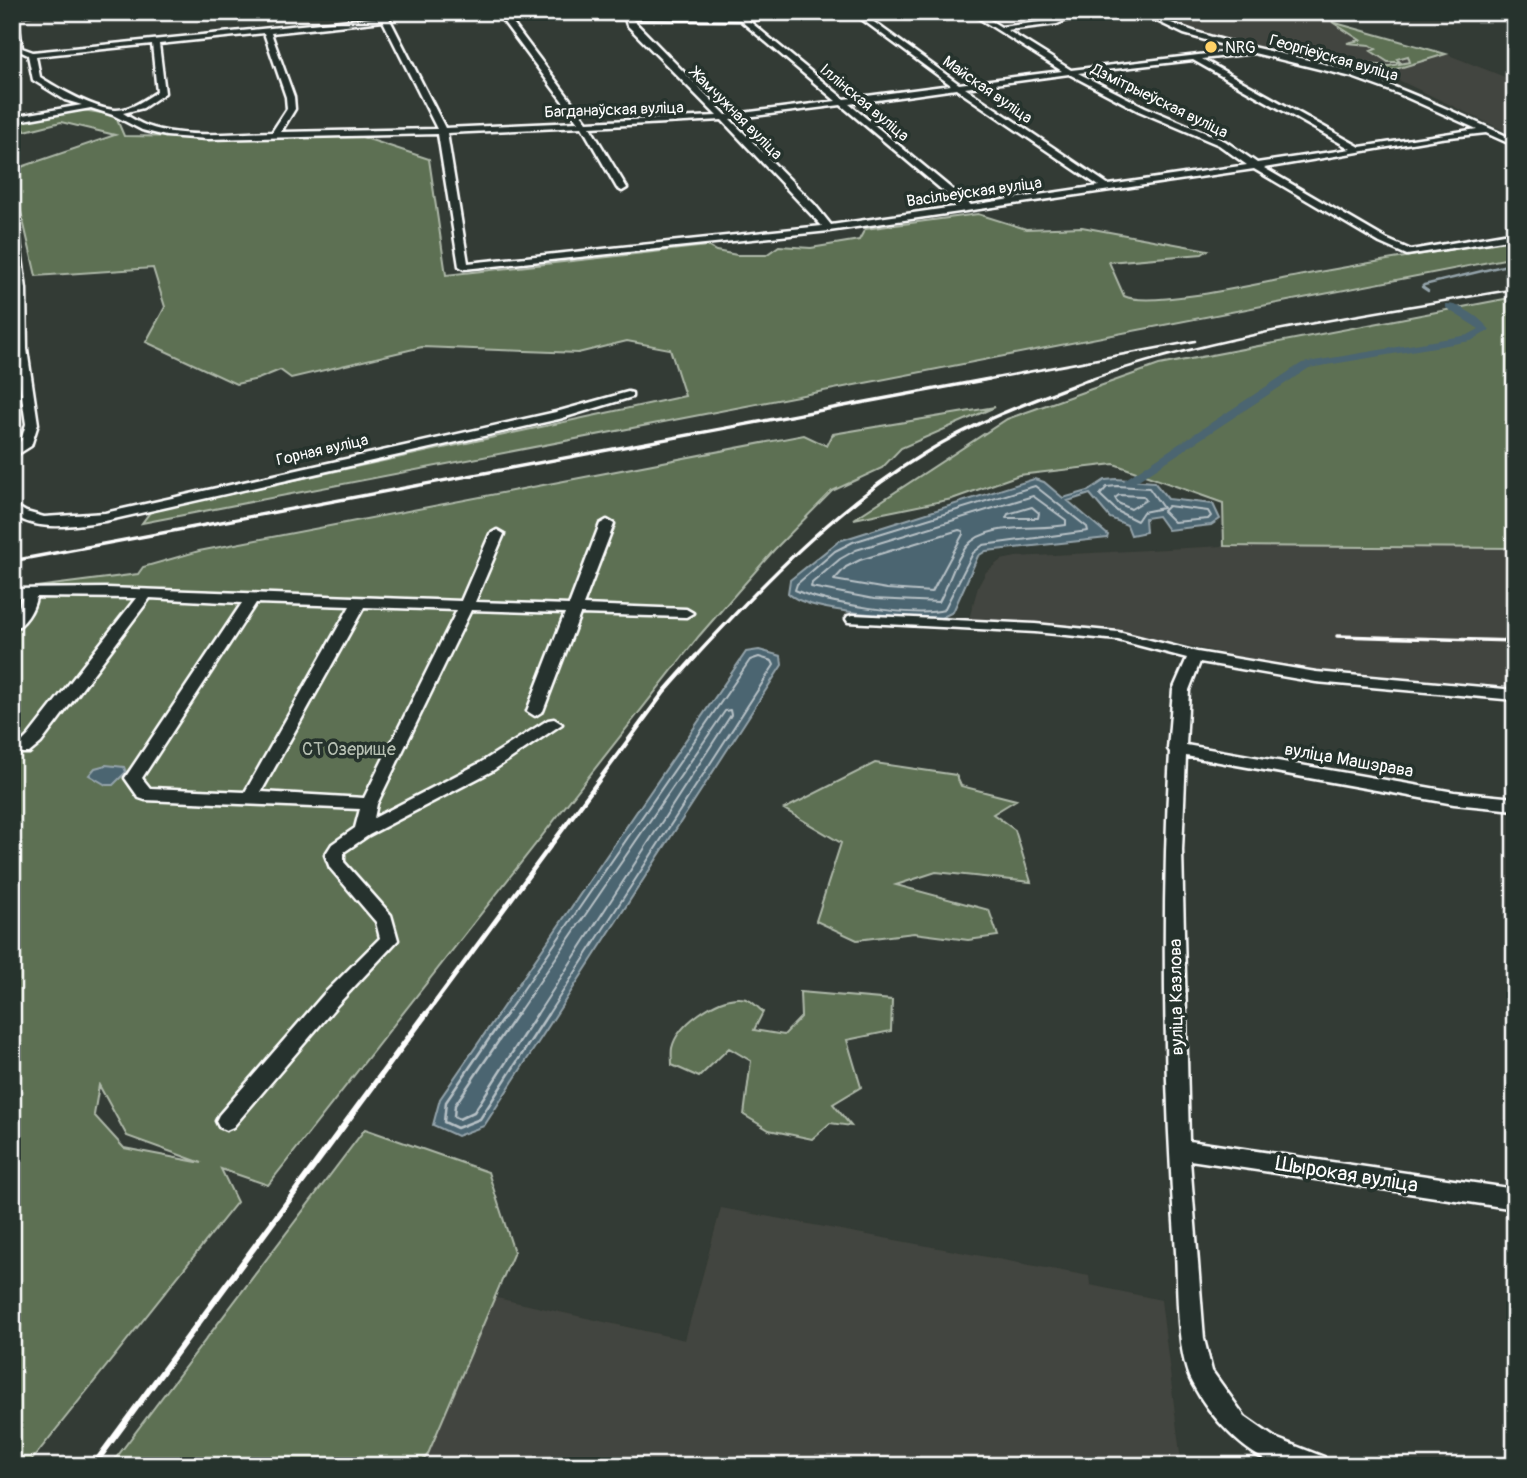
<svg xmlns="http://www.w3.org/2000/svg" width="1527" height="1478" font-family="Pangolin,sans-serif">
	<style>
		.built { fill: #43453f }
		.green { fill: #5d7053; stroke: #aeb8a9; stroke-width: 2; fill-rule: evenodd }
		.water { fill: #4c6571; stroke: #94a3aa; stroke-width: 2 }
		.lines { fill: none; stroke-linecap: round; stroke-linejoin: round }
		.shore-far1 { stroke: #b7c1c6; stroke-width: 2 }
		.shore { stroke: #b7c1c6; stroke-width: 2.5 }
		.stream { stroke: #94a3aa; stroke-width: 2.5 }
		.canal { fill: #4c6571; fill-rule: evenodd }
		.minor-casing { stroke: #fff; stroke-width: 5 }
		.secondary-casing { stroke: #fff; stroke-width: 5 }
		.minor { fill: #26332d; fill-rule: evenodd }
		.secondary { fill: #26332d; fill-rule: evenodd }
		.rail-far3 { stroke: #fff; stroke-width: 2.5 }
		.rail-far2 { stroke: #fff; stroke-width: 3.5 }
		.rail-far1 { stroke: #fff; stroke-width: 4.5 }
		.rail { stroke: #fff; stroke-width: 6 }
		.poi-dot { fill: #ffd166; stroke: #26332d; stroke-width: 2.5 }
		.labels { text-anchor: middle; stroke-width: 7; stroke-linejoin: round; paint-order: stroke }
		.far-poi-label { font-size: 16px; fill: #fff; stroke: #26332d; text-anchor: start }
		.far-street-label { font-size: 16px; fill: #fff; stroke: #26332d }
		.park-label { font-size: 18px; fill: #b6bfb2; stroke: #26332d }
		.street-label { font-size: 18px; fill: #fff; stroke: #26332d }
		.near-street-label { font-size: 21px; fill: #fff; stroke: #26332d }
	</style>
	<rect width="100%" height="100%" fill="#333b35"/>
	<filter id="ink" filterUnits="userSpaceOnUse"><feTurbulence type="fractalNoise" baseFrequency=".0143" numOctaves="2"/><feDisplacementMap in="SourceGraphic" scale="14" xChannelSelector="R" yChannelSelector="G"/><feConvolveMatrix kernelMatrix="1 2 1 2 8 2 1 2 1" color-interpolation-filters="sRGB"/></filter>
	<g filter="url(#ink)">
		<path class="built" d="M1156,12H1358L1332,22L1446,54L1515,81V136L1384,73L1376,75L1200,32Z
			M1224,546L1515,548V687L1292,668L1128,633L969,619L978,587L986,572L1001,560L1016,557Z
			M721,1208L1089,1276L1090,1285L1161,1300L1181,1462L1200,1466H255L398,1276L685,1340Z"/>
		<path class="green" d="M1332,22L1446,54L1376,75L1308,59L1389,66L1410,62L1408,56L1397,59L1400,62H1388L1371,51L1376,49L1370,45L1347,43L1360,40Z
			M82,110L115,115L124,136L295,138L356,135L429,159L446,275L707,246L716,251L737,255H766L779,246L811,248L859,240L865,229L978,214L1026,229L1082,227L1208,250L1202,254L1109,262L1124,296C1150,309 1265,282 1298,276C1370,262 1443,251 1515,239V257L142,523L151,511L685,396L670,349L627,341L578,353L422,347L291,378L280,370L258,379L236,384L146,342L165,307L153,268L36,276L15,186L21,167L115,135L61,122L25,131L21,121Z
			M1515,297V548L1224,546L1223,503L1114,464L1019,475L952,499L854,519L1007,419L1159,365Z
			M995,407L901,448L882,468L832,491L774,550L699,636L268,1185L221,1169L237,1202L27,1466H12V594L21,589L138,574L143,567L199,551L804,435L827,446L833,434ZM99,1085L127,1136L202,1163L124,1148L94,1115Z
			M875,763L956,775L961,786L1016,800L993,814L1015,830L1031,882L936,872L896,885L989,910L998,936L968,940L914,933L857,940L816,921L841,843L784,809Z
			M800,992L892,1000L891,1031L847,1040L861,1087L833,1104L851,1126L830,1123L812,1139L769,1130L744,1115L751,1061L729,1048L699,1077L672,1065C672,1060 671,1053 672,1048C677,1025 716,997 740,998C750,998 756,1006 763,1012L754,1030L784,1035L801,1017Z
			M365,1129L488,1172L514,1252L428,1454L419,1466H110Z"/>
		<path class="water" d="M1034,479L1044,482L1063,498L1088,491L1105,480L1116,479L1154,482L1168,499L1213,504L1220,519L1211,525L1168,530L1158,516L1145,518L1146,532L1131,535L1127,525L1110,518L1090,494L1068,501L1108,535L1107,538L986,551L978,556L953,612L939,619C908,617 808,614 788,593L790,580L839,541Z
			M759,650L781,656L782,665L484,1126L457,1136L433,1125L440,1099L746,652Z
			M106,765L124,767L126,772L113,785H106L89,775L95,768Z"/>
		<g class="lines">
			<path class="shore-far1" d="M1035,486L1087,527L1088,531L983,545L973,553L944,610C915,618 823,603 795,590L797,584L835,551L853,542Z
				M1117,486L1149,488L1163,508L1143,512L1137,521L1117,511L1100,495L1107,487Z
				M1119,495L1143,496L1146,500L1131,509L1118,503L1115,498Z
				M1033,496L1066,520V525C1036,531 987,521 966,547C953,563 949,585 939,602L874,599L811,587L812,583L840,559L856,550Z
				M1168,506L1208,511L1211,516L1208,519L1174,522L1163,511Z
				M1032,507L1039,513L1038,518H1006L1008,514Z
				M959,530L963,531V534L932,592L887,589L834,580L846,567L860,560Z
				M505,1016L750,660L759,657L772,661L774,665L547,1016
				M516,1016L725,711L730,710L731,715L536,1016"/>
			<path class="shore" d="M506,1014L446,1102L444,1122L457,1128L480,1119L548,1014
				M517,1014L455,1105L454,1117L459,1119L474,1112L537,1014"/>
			<path class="stream" d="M1428,291L1422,287L1424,285L1515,263"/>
			<path class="canal" d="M1446,304C1460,303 1482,319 1490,330L1471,341L1309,368L1134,483L1130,484L1124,480L1302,363L1468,335L1479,329L1446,308Z"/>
			<defs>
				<path id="minor" d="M12,12L17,14L22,48L33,52L381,17L379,12L742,16L819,12L748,20L844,99L951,85L852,12H860L959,84L1062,71L969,12H977L1001,27L1056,20L1074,15V17L1057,24L1007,30L1071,70L1241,50L1184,34L1138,12H1147C1208,43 1272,49 1336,67C1398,85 1456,113 1515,140V146L1486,133L1441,138L1264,168L1386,239L1411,250L1515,232V238L1407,255L1380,243L1254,169L829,231L464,269L459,266L438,134L207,139L166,136L142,130L113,115L91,108L12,122V117L82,105L65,100L33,80L28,55L15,49ZM388,16L500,17L578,122L445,128ZM508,17L625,19L627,25L717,116L587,122ZM632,19L740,20L836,101L726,115ZM383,21L437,129L281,132L295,109L294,97L271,33ZM264,33L286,97L287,109L272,132C235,133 182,139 147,126C139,123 131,118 123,113L143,108L165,93L159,44ZM152,44L157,92C145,99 131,110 116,110C96,110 57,88 40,77L36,56ZM1254,53L1352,77L1399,94L1477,129L1360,147L1202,59ZM1193,60L1351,149L1257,163L1225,141L1145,107L1078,73ZM1069,74L1139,111L1219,145L1247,165L1109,185L965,88ZM956,89L1099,186L971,205L849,104ZM841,105L961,206L831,225L815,205L730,119ZM722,120L822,226L468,263L447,133L582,127L617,188L622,191L627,188L590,127Z
					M12,188L17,191L18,226L26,289L27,349L38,424L31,446L12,458V448L21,441L26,424L15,349Z
					M628,392L632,393V397L559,419L105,521C76,525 38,533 12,514V504L26,512L44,517L105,513L556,412Z
					M607,520L614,524L583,605L686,609L693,613L686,617L580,614L543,711L535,716L527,711L565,613L471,610L377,804L374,818L480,763L548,720L554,719L562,724L492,771L369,835L344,852V862L391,915L398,940L338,1004L233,1127L226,1130L219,1127L216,1121L219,1115L324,994L380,938L376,922L330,868L325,855L332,844L355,828L360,809L145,800L139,798L125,778L242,603L150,598L41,743L29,753H17L15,749L29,735L136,598L36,597C34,610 24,626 12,630C12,613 19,612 22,597H12V589L107,588L461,601L490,534L497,530L504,534L475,602L569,605L600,524ZM256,603L350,606L245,792L150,788L142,778ZM364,607L457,610L364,798L261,792Z
					M853,615L1035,624L1118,632L1197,652L1316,672L1515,690V700L1316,682L1200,662L1189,690L1186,745L1454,792L1515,798V810L1454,804L1186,756L1182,850L1189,1141L1515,1189V1209L1190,1160L1204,1339L1212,1371L1245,1417L1275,1438L1324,1457L1327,1466C1314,1466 1298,1468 1285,1466C1247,1460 1209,1415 1192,1383C1176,1352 1178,1287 1176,1252C1164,1086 1161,918 1170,752L1168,749L1173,690L1187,658L1118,640L1035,632L848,622L846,619L848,616Z"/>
				<path id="secondary" d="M12,12H42L12,17Z"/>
			</defs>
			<use href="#minor" class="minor-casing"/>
			<use href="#secondary" class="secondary-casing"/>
			<use href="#minor" class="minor"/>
			<use href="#secondary" class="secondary"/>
			<path class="rail-far3" d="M979,381L1195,341
				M1086,381C1223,332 1372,314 1515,289"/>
			<path class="rail-far2" d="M12,561L989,379
				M1337,636L1515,641
				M694,658C763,583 837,506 925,453C976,421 1034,400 1090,379"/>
			<path class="rail-far1" d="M425,1016L664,692L696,656"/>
			<path class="rail" d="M93,1466L426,1014"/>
		</g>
	</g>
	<circle class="poi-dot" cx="1211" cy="47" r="7"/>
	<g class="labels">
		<g class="far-poi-label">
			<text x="1225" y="53">NRG</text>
		</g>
		<g class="far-street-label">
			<text transform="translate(1334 57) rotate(16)" y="6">Георгіеўская вуліца</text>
			<text transform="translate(988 89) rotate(35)" y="6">Майская вуліца</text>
			<text transform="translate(1160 100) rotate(26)" y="6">Дзмітрыеўская вуліца</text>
			<text transform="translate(865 102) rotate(40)" y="6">Іллінская вуліца</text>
			<text transform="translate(614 109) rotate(-2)" y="6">Багданаўская вуліца</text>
			<text transform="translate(737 113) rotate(45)" y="6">Жамчужная вуліца</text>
			<text transform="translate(974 191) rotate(-8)" y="6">Васільеўская вуліца</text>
			<text transform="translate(322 449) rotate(-13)" y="6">Горная вуліца</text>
		</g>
		<g class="park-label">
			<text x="349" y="755">СТ Озерище</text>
		</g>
		<g class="street-label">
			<text transform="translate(1349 760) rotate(10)" y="6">вуліца Машэрава</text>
			<text transform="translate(1176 997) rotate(-91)" y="6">вуліца Казлова</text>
		</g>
		<g class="near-street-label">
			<text transform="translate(1347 1174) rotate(9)" y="7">Шырокая вуліца</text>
		</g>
	</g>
	<rect width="1527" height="1478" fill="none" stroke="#26332d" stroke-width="42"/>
	<rect x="21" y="21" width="1485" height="1436" fill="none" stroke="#fff" stroke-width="2.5" filter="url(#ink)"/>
</svg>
